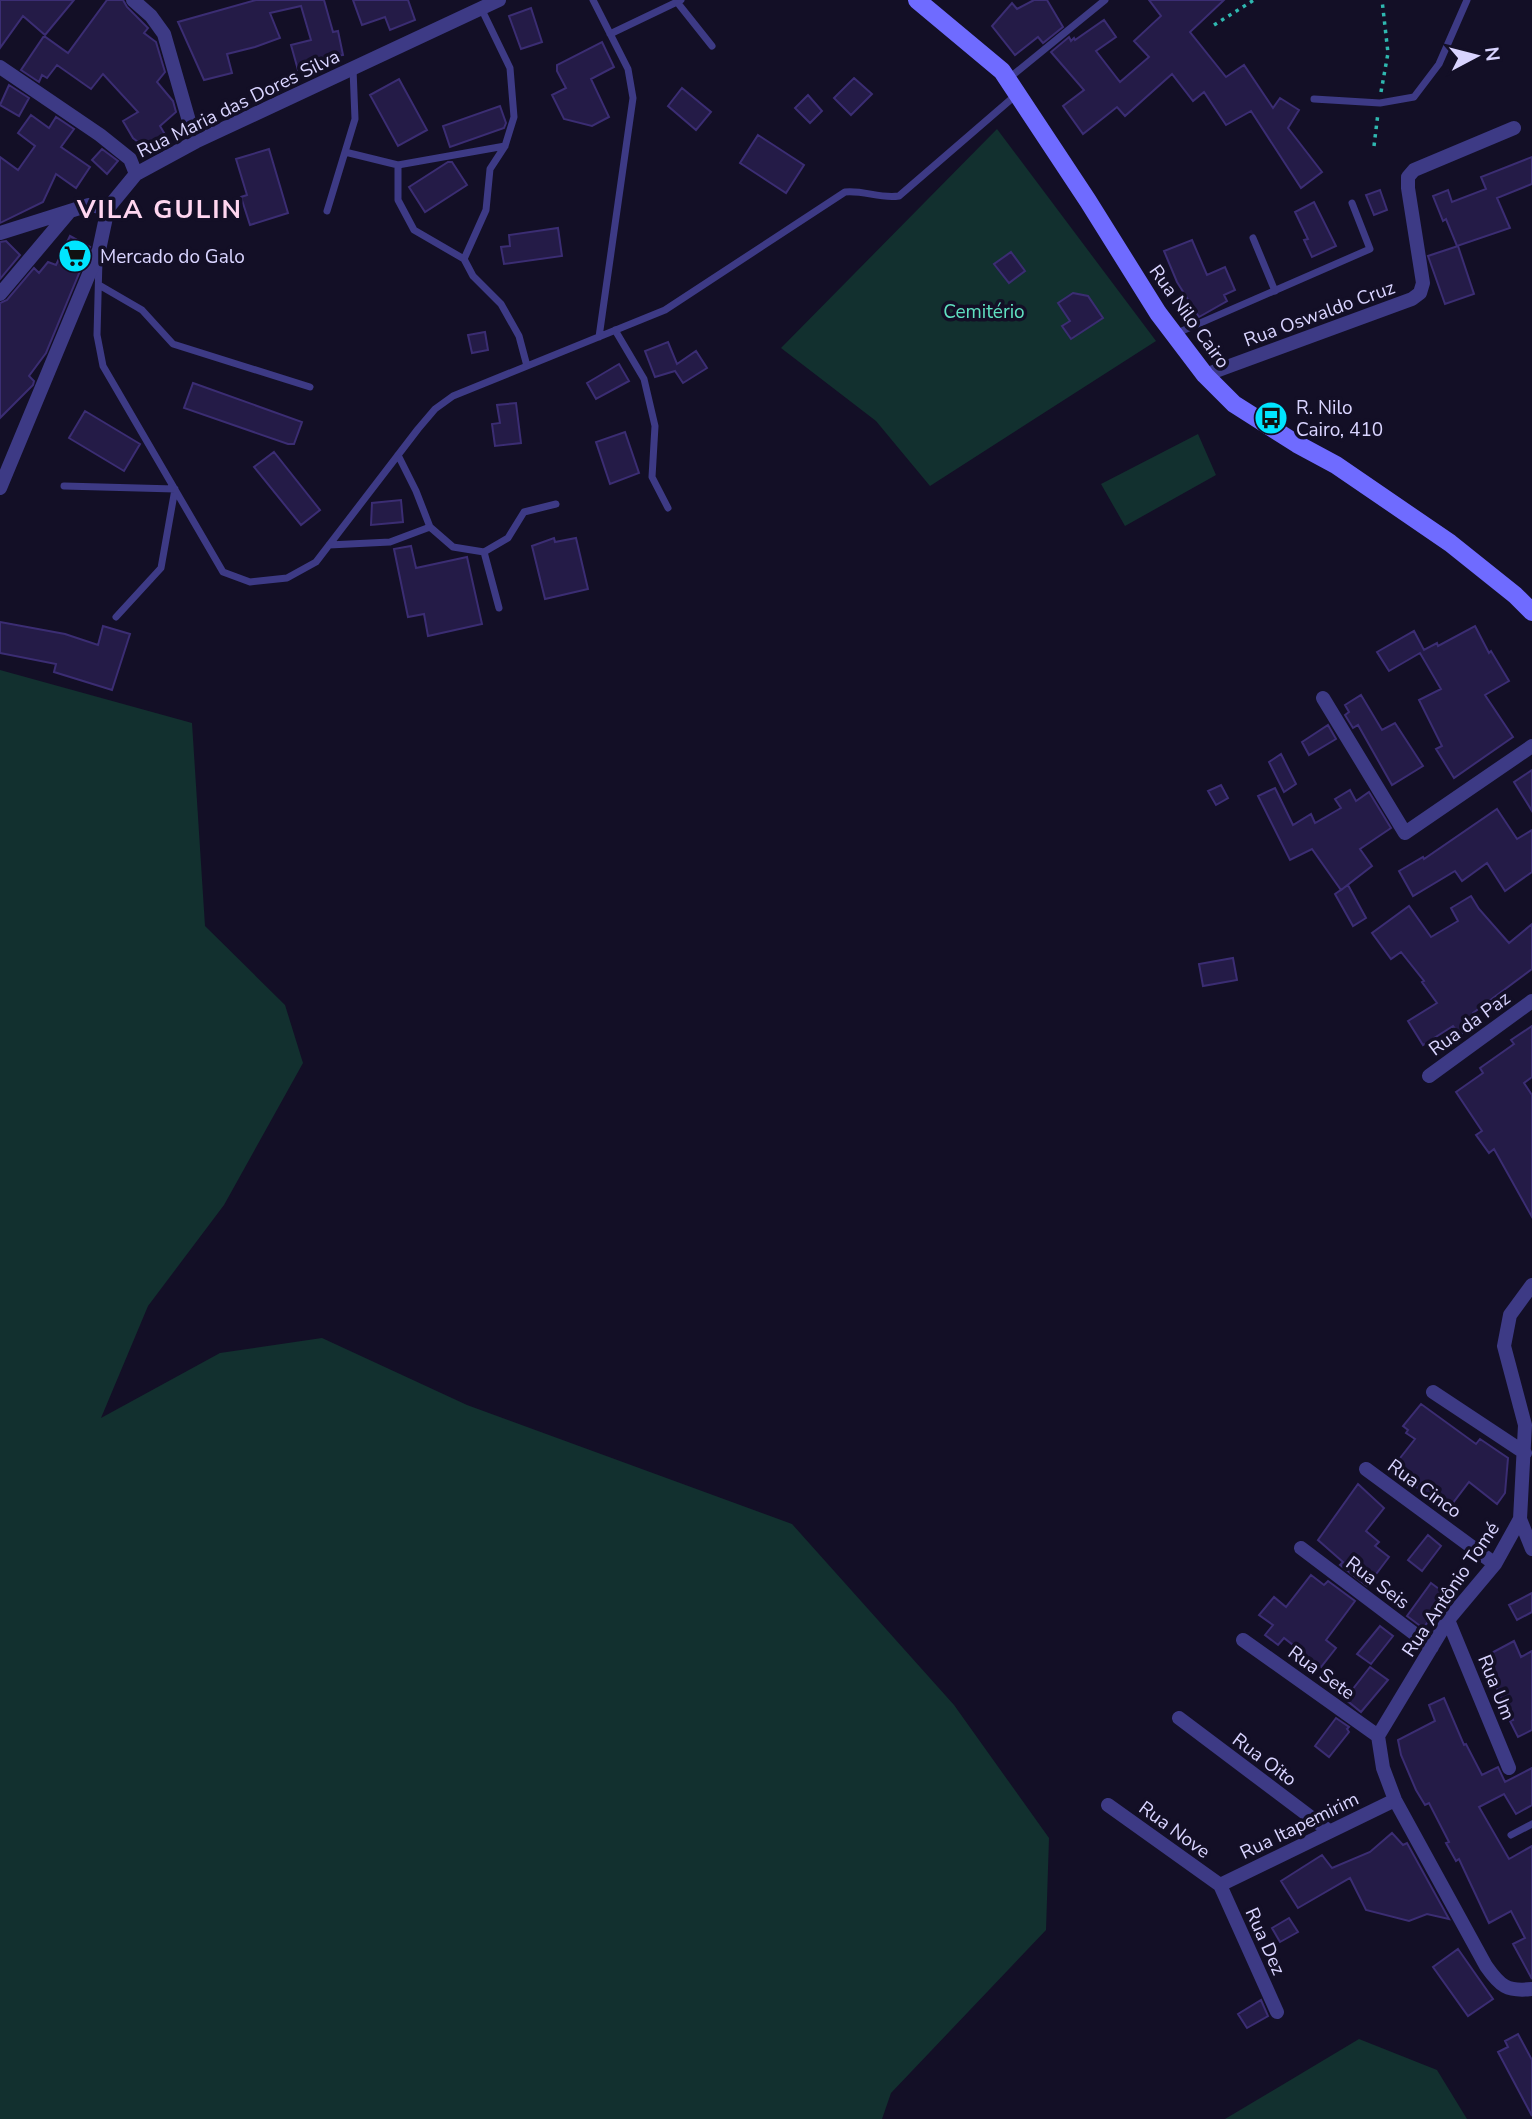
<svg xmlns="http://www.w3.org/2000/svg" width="1532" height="2119" font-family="'Nunito Sans',sans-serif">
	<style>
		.green { fill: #12302f }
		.building { fill: #241b47; stroke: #3b2d73; stroke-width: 2 }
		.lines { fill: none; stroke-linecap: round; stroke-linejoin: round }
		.path { stroke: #2fb8b0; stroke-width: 3.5; stroke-dasharray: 3.5 5; stroke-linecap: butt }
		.lane { stroke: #3d3a85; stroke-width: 7 }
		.street { stroke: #3d3a85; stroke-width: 14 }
		.secondary { stroke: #6f6bff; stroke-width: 18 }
		.labels { text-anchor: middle; stroke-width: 7; stroke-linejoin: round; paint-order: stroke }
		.street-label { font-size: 19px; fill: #d9d4ff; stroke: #130f26 }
		.poi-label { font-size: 19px; fill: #d9d4ff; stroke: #130f26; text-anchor: start }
		.park-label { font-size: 19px; fill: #5fe0c0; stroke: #130f26 }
		.district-label { font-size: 26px; font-weight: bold; letter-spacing: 2px; fill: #ffd6f0; stroke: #130f26 }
	</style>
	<rect width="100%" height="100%" fill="#130f26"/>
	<path class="green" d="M997,129L1156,341L930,486L876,421L781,348Z
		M1198,434L1216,475L1125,526L1101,484Z
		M0,670L192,723L205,926L285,1005L303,1063L224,1205L148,1306L101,1418L220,1353L322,1338L467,1405L792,1524L954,1705L1049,1838L1046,1930L891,2093L882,2119H0Z
		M1359,2039L1437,2070L1467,2119H1225Z"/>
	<path class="building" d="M0,0H74L45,35L23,16L0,48Z
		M107,0H123L127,7L148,28L144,33L156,42L165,72L157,82L173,101L176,112L160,126L167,138L148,150L133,138L123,121L138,112L103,74L91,89L57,65L47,78L42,75L39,82L21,70L44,36L68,53Z
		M256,0H324L333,32L338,31L343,55L310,61L312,66L298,70L291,45L311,40L301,6L270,13L280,38L255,47L227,54L232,73L204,80L178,22Z
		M353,0H408L415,20L390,30L385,17L362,25Z
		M1034,0H1047L1063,27L1043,43L1038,37L1015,55L992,26L1012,3L1017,9Z
		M1149,0H1224L1190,32L1226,77L1244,65L1273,108L1280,98L1299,110L1288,128L1322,172L1301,188L1251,111L1226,125L1204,92L1193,101L1172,74L1125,116L1117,107L1083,134L1063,106L1084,90L1051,52L1069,37L1071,41L1074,38L1075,40L1104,20L1116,37L1096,51L1120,82L1149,57L1134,41L1161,16Z
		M531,8L542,42L521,49L509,16Z
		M602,42L614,67L591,79L609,117L592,126L564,119L552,95L566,88L557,71V65Z
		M854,78L872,94L851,115L834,98Z
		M399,79L427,130L398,146L370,95Z
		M9,85L29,98L19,116L0,105Z
		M682,88L711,112L696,130L668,106Z
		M808,95L822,111L810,123L795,108Z
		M500,106L506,123L504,128L450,147L443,126Z
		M31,115L49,128L56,117L74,129L61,147L90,167L76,188L56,174L43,202L0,223V157L18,170L35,146L18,133Z
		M758,135L804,165L786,193L740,163Z
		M102,149L118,161L107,174L92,160Z
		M269,149L288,213L250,225L241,197L247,195L236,159Z
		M1532,157V184L1497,198L1510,228L1457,246L1446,219L1443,221L1433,196L1448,190L1452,202L1486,189L1481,177Z
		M448,162H452L467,185L425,212L409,187Z
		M1380,190L1387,210L1374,215L1366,195Z
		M1314,202L1336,246L1312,257L1304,240L1308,239L1295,212Z
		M558,228L562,256L504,264L501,247L510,246L509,235Z
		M70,236L90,247L46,353L29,376L34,381L33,385L0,418V303L7,300L34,268L39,273L48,262L56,265Z
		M1192,240L1207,275L1225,267L1235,290L1224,295L1227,301L1199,317L1177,282L1164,251Z
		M6,241L20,255L0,279V242Z
		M1458,246L1474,294L1445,304L1428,256Z
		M1011,252L1025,271L1009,283L994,264Z
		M1073,293L1088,296L1103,318L1071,339L1062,326L1070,321L1058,303Z
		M485,332L488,350L472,353L468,335Z
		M668,342L677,364L696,351L707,368L683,383L675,371L655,377L645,351Z
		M619,364L629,381L596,399L587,383Z
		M193,383L302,422L294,444H288L184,408Z
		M516,403L521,443L495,446L492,424L500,423L497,405Z
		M85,411L140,444L124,471L69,438Z
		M625,432L639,473L610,484L596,442Z
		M274,452L320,510L301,525L254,467Z
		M401,500L403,522L371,525L372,503Z
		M554,538L555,542L576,538L588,589L545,599L532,546Z
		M411,546L416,568L467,557L482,624L428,636L424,614L408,617L394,549Z
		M0,622L65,634L98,645L103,626L130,634L112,690L54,672L56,664L0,653Z
		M1475,626L1489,653L1491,651L1509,681L1485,695L1513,737L1454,778L1436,749L1442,746L1419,700L1441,689L1420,653L1389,671L1377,652L1414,631L1424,650L1437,643L1438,646Z
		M1361,695L1382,730L1395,723L1423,766L1392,785L1358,725L1353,728L1345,715L1349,712L1345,705Z
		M1328,725L1336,739L1309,755L1302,742Z
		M1281,754L1296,784L1284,792L1269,762Z
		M1532,770V811L1514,782Z
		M1221,785L1228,798L1216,805L1208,791Z
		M1275,788L1293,825L1311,814L1315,823L1341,808L1335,799L1350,790L1356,801L1369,792L1391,828L1360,849L1372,866L1341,890L1312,849L1290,860L1258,796Z
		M1497,809L1517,839L1532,830V872L1505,891L1487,863L1462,881L1455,871L1413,896L1399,871L1423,857L1424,859Z
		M1348,885L1366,918L1353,926L1335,894Z
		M1471,896L1479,909L1509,943L1532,924V969L1473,1013L1479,1022L1460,1035L1453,1026L1423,1045L1408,1021L1437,1003L1422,982L1424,981L1401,952L1391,959L1372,933L1409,906L1431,937L1458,921L1451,908Z
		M1233,958L1237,980L1203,986L1199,964Z
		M1532,1026V1077L1524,1083L1532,1095V1217L1494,1149L1489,1153L1476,1135L1482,1131L1456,1092L1483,1073L1480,1068L1514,1044L1511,1040Z
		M1421,1404L1476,1444L1480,1439L1508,1458L1505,1493L1497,1504L1469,1482L1446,1512L1393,1467L1415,1439L1406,1433L1408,1430L1403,1426Z
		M1358,1484L1384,1508L1366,1531L1379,1542L1375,1546L1389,1557L1367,1586L1340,1565L1343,1562L1318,1540Z
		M1428,1535L1441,1546L1422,1571L1408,1560Z
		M1311,1575L1324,1585L1328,1581L1355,1601L1326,1640L1336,1648L1321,1667L1284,1638L1278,1645L1265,1635L1273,1625L1259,1615L1274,1597L1286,1607Z
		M1431,1583L1447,1595L1443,1602L1444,1603L1423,1628L1407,1616Z
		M1532,1593V1612L1517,1620L1509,1605Z
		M1380,1626L1393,1636L1371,1664L1357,1654Z
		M1514,1641L1521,1657L1532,1651V1730L1518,1737L1510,1721L1513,1720L1496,1687L1484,1657Z
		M1370,1667L1388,1680L1361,1712L1345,1699Z
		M1444,1698L1464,1745L1466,1744L1482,1775L1498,1767L1505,1782L1532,1768V1805L1516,1814L1504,1794L1479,1807L1509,1859L1532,1846V1979L1513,1944L1525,1938L1511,1911L1489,1923L1459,1859L1456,1861L1446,1843L1449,1842L1429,1803L1425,1805L1416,1790L1401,1755L1398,1740L1435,1721L1429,1705Z
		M1336,1718L1349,1727L1347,1729L1349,1732L1329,1757L1315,1746Z
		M1392,1833L1403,1845L1407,1843L1449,1919L1427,1914L1409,1921L1366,1910L1350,1878L1298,1908L1281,1881L1322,1855L1332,1868L1370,1852Z
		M1289,1918L1298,1932L1280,1942L1272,1928Z
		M1458,1949L1493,1999L1468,2016L1433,1967Z
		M1261,2000L1268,2016L1247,2028L1238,2014Z
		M1518,2034L1532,2060V2116L1498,2052L1508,2047L1505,2041Z"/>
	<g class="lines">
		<path class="path" d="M1214,25L1254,0
			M1381,92L1388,53L1382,0
			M1374,146L1378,113"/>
		<path class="lane" d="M593,0L628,69L633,98L599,337
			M677,2L712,46
			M610,34L681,0
			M1008,79L1105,0
			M1314,99L1380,103L1414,97L1439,64L1467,0
			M345,152L398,165V200L414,230L464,259L473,276L501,304L519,336L527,366
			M398,165L505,146
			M327,211L355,119L353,69
			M1253,238L1275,291
			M99,259L97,335L103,366L223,572L250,582L287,578L316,562L418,429L435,409L453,396L665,310L845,192C864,190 880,199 899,196L1016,95
			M464,259L486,210L490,169L505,146L514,117L510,68L481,8
			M99,285L142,310L173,344L310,387
			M615,330L644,379L655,426L652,477L668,508
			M1175,334L1370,249L1352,203
			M398,455L416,491L430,527
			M64,486L175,489L161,568L116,617
			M329,545L390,542L430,527L453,547L484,552L508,538L524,512L556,504
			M484,552L499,608
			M1511,1835L1532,1824"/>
		<path class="street" d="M133,0L151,16L164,34L195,142
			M0,67L100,135L130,159L136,174
			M108,208L136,174L195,142L499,0
			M0,233L89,205L108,208
			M0,294L70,211
			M1205,375L1412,299L1420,293L1423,283L1408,188V177L1414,170L1514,128
			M0,488L99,250L108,208
			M1323,698L1405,833L1532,746
			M1429,1076L1532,1001
			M1532,1285L1510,1315L1504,1346L1525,1425L1520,1519L1495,1564L1448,1620L1378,1736L1383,1768L1395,1800L1486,1966C1500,1986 1507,1992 1532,1989
			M1433,1392L1525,1453
			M1366,1469L1495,1564
			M1520,1519L1532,1549
			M1301,1548L1432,1647
			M1448,1620L1509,1768
			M1243,1640L1378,1736
			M1179,1718L1329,1831
			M1108,1805L1220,1885
			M1220,1885L1395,1800
			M1220,1885L1277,2012"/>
		<path class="secondary" d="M917,0L1002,71L1088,201L1158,313L1205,375L1234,404L1297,444L1336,465L1450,543L1515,595L1532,612"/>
	</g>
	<defs>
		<symbol id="supermarket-disc" viewBox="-11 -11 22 22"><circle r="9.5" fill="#00e5ff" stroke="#130f26"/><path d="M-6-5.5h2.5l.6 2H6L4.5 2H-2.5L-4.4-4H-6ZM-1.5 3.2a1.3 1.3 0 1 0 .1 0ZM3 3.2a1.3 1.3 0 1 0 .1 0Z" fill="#111"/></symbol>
		<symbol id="bus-disc" viewBox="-11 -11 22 22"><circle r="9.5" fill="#00e5ff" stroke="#130f26"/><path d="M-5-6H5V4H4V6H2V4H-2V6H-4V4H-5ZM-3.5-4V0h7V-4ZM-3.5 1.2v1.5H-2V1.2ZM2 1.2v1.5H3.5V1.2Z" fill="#111"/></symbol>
	</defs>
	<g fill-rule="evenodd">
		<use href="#supermarket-disc" x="56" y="237" width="38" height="38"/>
		<use href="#bus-disc" x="1252" y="399" width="38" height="38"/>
	</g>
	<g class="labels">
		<g class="street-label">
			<text transform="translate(238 103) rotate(-26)" y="7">Rua Maria das Dores Silva</text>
			<text transform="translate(1319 313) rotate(-20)" y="7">Rua Oswaldo Cruz</text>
			<text transform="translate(1190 316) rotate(54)" y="7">Rua Nilo Cairo</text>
			<text transform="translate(1469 1023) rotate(-36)" y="7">Rua da Paz</text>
			<text transform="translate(1425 1488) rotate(36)" y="7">Rua Cinco</text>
			<text transform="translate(1378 1582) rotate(37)" y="7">Rua Seis</text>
			<text transform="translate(1450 1589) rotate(-56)" y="7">Rua Antônio Tomé</text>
			<text transform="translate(1322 1672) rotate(36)" y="7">Rua Sete</text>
			<text transform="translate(1497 1687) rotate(68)" y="7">Rua Um</text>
			<text transform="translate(1265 1759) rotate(37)" y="7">Rua Oito</text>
			<text transform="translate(1299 1825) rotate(-26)" y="7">Rua Itapemirim</text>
			<text transform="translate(1175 1829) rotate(36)" y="7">Rua Nove</text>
			<text transform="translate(1266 1941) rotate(66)" y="7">Rua Dez</text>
		</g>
		<g class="poi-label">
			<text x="100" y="263">Mercado do Galo</text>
			<text x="1296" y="414">R. Nilo<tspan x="1296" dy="22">Cairo, 410</tspan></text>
		</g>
		<g class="park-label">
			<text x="984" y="318">Cemitério</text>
		</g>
		<g class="district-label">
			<text x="160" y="218">VILA GULIN</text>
		</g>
	</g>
	<g transform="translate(1476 56) rotate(83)" stroke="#130f26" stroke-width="5" paint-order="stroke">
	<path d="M0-5L12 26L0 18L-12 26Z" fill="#d9d4ff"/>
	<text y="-10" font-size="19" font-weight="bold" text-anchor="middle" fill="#d9d4ff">N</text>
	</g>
</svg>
